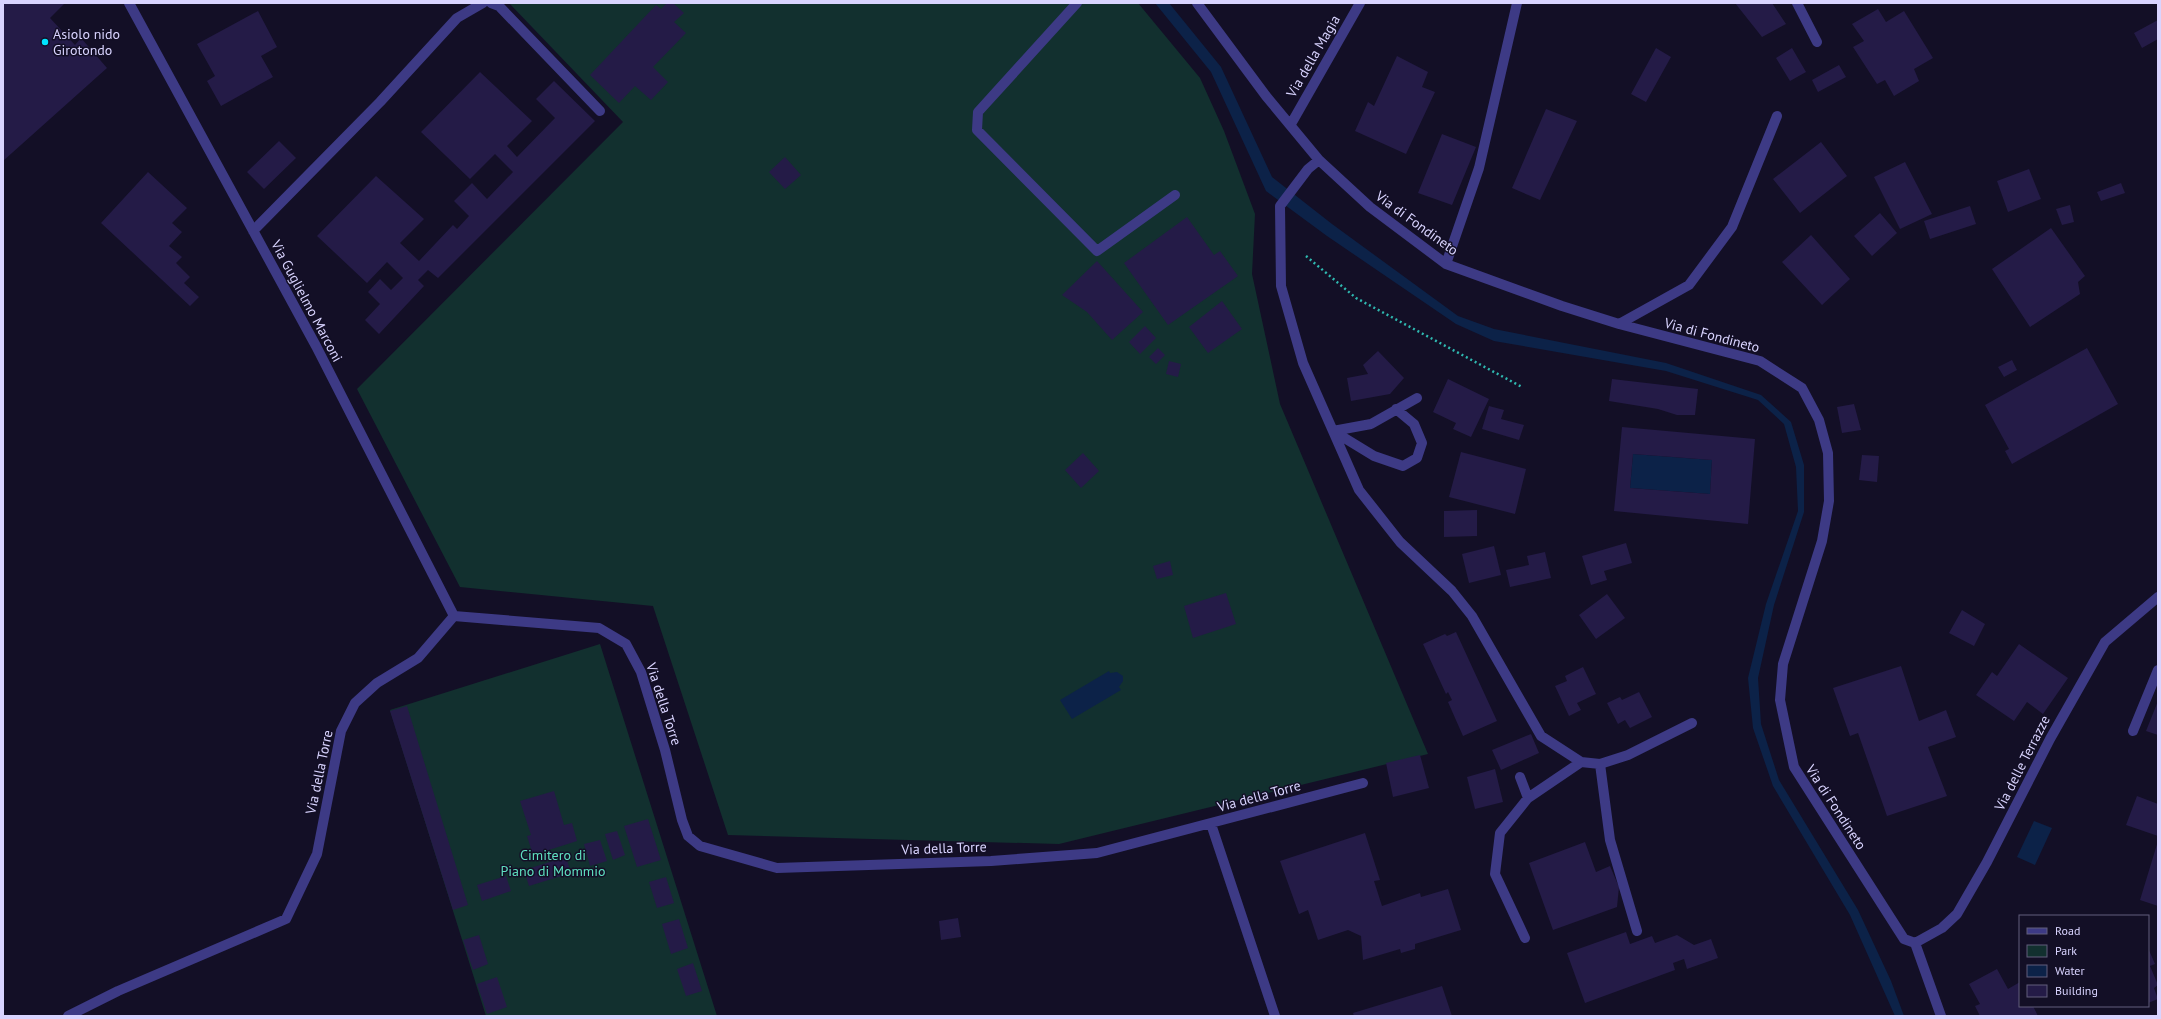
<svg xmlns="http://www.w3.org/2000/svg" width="2161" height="1019" font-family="'PT Sans',sans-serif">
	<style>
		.green { fill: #12302f }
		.water { fill: #0c2248 }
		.building { fill: #241b47; fill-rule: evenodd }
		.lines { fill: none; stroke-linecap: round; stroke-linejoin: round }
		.path { stroke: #2fb8b0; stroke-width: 2.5; stroke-dasharray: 2 3; stroke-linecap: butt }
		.minor { stroke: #3d3a85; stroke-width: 10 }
		.poi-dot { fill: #00e5ff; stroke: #130f26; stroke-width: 1.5 }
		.labels { text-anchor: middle; stroke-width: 3; stroke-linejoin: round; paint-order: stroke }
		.poi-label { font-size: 14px; fill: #d9d4ff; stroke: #130f26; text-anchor: start }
		.street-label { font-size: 14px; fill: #d9d4ff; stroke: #130f26 }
		.park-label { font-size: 14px; fill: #5fe0c0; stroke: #130f26 }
	</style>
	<rect width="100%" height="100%" fill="#130f26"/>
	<path class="green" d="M509,3H1138L1200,78L1224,131L1255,214L1252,274L1280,404L1428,754L1059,844L728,835L653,606L460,587L357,389L623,122Z
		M600,644L717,1016H486L390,710Z"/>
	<path class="water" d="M1155,3H1169L1221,67L1272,177L1332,224L1458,316L1494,329L1666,363L1761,395L1791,422L1804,465V512L1774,605L1758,678L1761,724L1779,780L1858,910L1891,981L1904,1016H1895L1850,915L1773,786L1753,728L1748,678L1766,604L1798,511L1796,467L1784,424L1758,400L1666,371L1494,341L1456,324L1327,236L1266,191L1211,72Z
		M1633,454L1712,460L1710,494L1630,488Z
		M1109,671L1110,673L1117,672L1123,676V681L1119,687L1121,690L1072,719L1060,700Z
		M2034,821L2052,828L2035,865L2017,857Z"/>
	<path class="building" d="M3,3H65L50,18L75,45L81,38L107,68L3,161Z
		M667,3H673L684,13L674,22L686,33L653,67L668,82L651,100L635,86L619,103L590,75L656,5L661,9Z
		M1735,3H1772L1786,24L1762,37Z
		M1878,9L1886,22L1904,11L1933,58L1914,69L1919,81L1894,96L1885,80L1877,84L1853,47L1864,41L1852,24Z
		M258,11L277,47L261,56L273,77L221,106L207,81L215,76L197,44Z
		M2158,20V39L2142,48L2134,33Z
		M1656,48L1671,57L1646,102L1631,94Z
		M1792,48L1806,72L1790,81L1776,58Z
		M1397,56L1428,72L1422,87L1435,92L1406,154L1355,131L1368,102L1374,106Z
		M1839,65L1846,77L1818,92L1812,80Z
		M480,72L532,121L507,146L517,157L555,118L536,99L554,81L595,121L438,278L428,270L418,280L424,286L379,334L365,320L380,304L368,292L380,279L391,290L403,278L387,262L367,283L317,236L376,176L424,219L400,243L419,261L453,225L457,229L469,216L454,201L472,183L487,199L513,172L495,154L470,179L421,132Z
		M1546,109L1577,121L1540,200L1512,188Z
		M1442,134L1476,147L1452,205L1418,193Z
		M279,141L296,158L264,189L247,172Z
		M1821,142L1847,176L1800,213L1773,179Z
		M785,157L801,175L785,189L769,172Z
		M1905,162L1932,214L1900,229L1874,177Z
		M2029,169L2041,199L2008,212L1997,181Z
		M148,172L187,208L172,223L182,232L169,246L182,257L176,263L190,277L184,283L199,297L190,306L101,223Z
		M2121,183L2125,193L2101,201L2097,192Z
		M2070,205L2074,222L2062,225L2056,209Z
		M1970,206L1976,224L1930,239L1924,221Z
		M1880,213L1897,233L1872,256L1854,236Z
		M1187,217L1214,255L1220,251L1238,276L1168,325L1124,263Z
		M2051,228L2085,276L2078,282L2080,294L2030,327L1992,269Z
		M1811,235L1850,279L1822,305L1782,262Z
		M1097,261L1143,312L1112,340L1087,312L1062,295Z
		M1222,301L1242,329L1208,353L1189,327Z
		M1145,326L1156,338L1140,354L1129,342Z
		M1158,348L1165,355L1156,364L1149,357Z
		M2087,348L2118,404L2012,464L2005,451L2009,449L1985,405Z
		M1378,351L1404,378L1390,394L1351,401L1347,378L1368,374L1363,365Z
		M2012,360L2017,370L2004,377L1998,367Z
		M1169,361L1181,364L1178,377L1166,374Z
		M1448,379L1489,399L1471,437L1453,429L1456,423L1433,412Z
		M1612,379L1698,389L1695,415H1677L1658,409L1609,401Z
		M1854,404L1861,430L1842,433L1837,407Z
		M1489,406L1504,410L1501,419L1524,425L1519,440L1482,429Z
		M1622,427L1755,439L1748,524L1614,511ZM1633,454L1712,460L1710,494L1630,488Z
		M1461,452L1526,469L1515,514L1449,497Z
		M1083,453L1099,471L1081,488L1065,470Z
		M1862,455L1879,456L1877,482L1859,480Z
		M1477,510V536L1444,537V511Z
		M1626,543L1632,563L1604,571L1607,580L1591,585L1582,556Z
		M1494,546L1501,575L1469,583L1462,554Z
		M1545,552L1551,578L1510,587L1506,570L1529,565L1527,556Z
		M1170,561L1173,575L1157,579L1153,566Z
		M1226,593L1236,624L1193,638L1184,606Z
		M1607,594L1625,618L1596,639L1579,615Z
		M1962,610L1985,624L1974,646L1949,633Z
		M1456,632L1497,721L1463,736L1448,702L1452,700L1448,692L1446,694L1423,644L1445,634L1447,636Z
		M2019,644L2068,678L2043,714L2027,702L2014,721L1976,695L1992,672L1997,676Z
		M1901,666L1919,721L1946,710L1956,737L1928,747L1947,796L1887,816L1858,733L1850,736L1833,688Z
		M1583,667L1596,694L1577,703L1581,710L1569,716L1555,686L1567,681L1565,676Z
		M1639,692L1652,717L1630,728L1625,720L1618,724L1607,703L1620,697L1622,700Z
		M2158,701V735L2146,731Z
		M407,706L468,905L453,910L390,711Z
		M1531,734L1539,753L1501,770L1492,750Z
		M1420,755L1429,788L1393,797L1386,763Z
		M1495,769L1503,802L1475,809L1467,777Z
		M554,791L564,825L572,823L577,841L533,855L527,836L531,835L520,801Z
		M2137,796L2158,804V836L2126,825Z
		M648,819L661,860L637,867L624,826Z
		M617,831L625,855L613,860L605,834Z
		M1365,833L1380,880L1374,881L1382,906L1420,893L1421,897L1448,889L1461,930L1415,944V949L1401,953L1400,949L1363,960L1361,936L1348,930L1318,940L1308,910L1299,914L1280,861Z
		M600,840L607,861L590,866L584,844Z
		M2158,841V906L2140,900Z
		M1585,842L1596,872L1610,866L1619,887L1617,907L1553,930L1529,863Z
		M566,857L571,873L529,886L524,870Z
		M506,876L511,891L482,901L477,885Z
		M666,877L674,903L657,908L649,882Z
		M958,918L961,937L941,940L939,921Z
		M679,919L688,948L671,954L662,924Z
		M1626,932L1630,944L1652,936L1655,943L1677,935L1694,945L1711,939L1718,958L1687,969L1684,959L1673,963L1675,970L1585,1003L1567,953Z
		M479,935L488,964L473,970L463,940Z
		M2148,948L2155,964L2150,966L2158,985L2154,988L2158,999L2148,1003Z
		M693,963L702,991L686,996L677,969Z
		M1997,969L2008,989L2020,982V1006H2033L2038,1016H1980L1975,1006L1980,1004L1969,984Z
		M497,977L507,1007L487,1014L477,984Z
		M1442,986L1452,1016H1354L1353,1013Z"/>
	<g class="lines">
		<path class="path" d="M1306,256L1356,298L1522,387"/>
		<path class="minor" d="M129,3L316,346L454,616
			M491,3L499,6L600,111
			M1077,3L978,112L977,130L1097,251L1175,195
			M1197,3L1266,96L1319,160L1370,207L1446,264L1562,306L1619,324L1760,361L1802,388L1819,420L1828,453L1829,501L1822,541L1783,664L1780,700L1794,767L1904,939L1915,943
			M1797,3L1817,42
			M1291,124L1360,3
			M1319,160L1308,169L1280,206L1281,286L1303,363L1359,490L1400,542L1452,591L1472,616L1541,736L1581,762L1600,764L1628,755L1692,723
			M253,231L380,102L457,18L483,3
			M1446,264L1479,168L1517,3
			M1619,324L1689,285L1732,227L1777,116
			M1333,431L1374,456L1403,466L1417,458L1422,443L1414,424L1396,409
			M1333,431L1371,424L1417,398
			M2133,731L2158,670
			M1600,764L1610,840L1637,931
			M1520,777L1528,798
			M1211,824L1275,1016
			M1525,938L1495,874L1500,833L1528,798L1581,762
			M1915,943L1942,928L1957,914L1987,862L2050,739L2105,642L2158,597
			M1915,943L1941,1016
			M68,1016L118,991L286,919L317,854L341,731L355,703L377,683L418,658L454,616L599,628L626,644L641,672L665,750L682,820L688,836L700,846L777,868L991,861L1097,853L1363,783"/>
	</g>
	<circle class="poi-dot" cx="45" cy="42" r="4"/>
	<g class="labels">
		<g class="poi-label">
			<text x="53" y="39">Asiolo nido<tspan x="53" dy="16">Girotondo</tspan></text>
		</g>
		<g class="street-label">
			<text transform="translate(1313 56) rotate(-60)" y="5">Via della Magia</text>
			<text transform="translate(1417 223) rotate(36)" y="5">Via di Fondineto</text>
			<text transform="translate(307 301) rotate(62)" y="5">Via Guglielmo Marconi</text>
			<text transform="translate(1712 335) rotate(15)" y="5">Via di Fondineto</text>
			<text transform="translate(664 704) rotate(72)" y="5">Via della Torre</text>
			<text transform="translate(2022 763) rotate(-63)" y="5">Via delle Terrazze</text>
			<text transform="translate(319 772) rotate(-78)" y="5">Via della Torre</text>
			<text transform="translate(1259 796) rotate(-15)" y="5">Via della Torre</text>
			<text transform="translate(1836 807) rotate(57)" y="5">Via di Fondineto</text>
			<text transform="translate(944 848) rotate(-2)" y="5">Via della Torre</text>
		</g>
		<g class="park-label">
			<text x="553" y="860">Cimitero di<tspan x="553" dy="16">Piano di Mommio</tspan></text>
		</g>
	</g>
	<rect width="2161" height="1019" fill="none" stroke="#d9d4ff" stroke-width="8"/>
	<rect x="2019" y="915" width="130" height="92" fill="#130f26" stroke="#625e7d"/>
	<rect x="2027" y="928" width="20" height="6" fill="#3d3a85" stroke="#625e7d"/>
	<text x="2055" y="935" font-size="12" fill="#d9d4ff">Road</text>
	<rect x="2027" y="945" width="20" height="12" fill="#12302f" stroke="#625e7d"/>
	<text x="2055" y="955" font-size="12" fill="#d9d4ff">Park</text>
	<rect x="2027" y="965" width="20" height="12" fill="#0c2248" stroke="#625e7d"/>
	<text x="2055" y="975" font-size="12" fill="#d9d4ff">Water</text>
	<rect x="2027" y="985" width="20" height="12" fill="#241b47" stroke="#625e7d"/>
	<text x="2055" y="995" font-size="12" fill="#d9d4ff">Building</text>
</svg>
